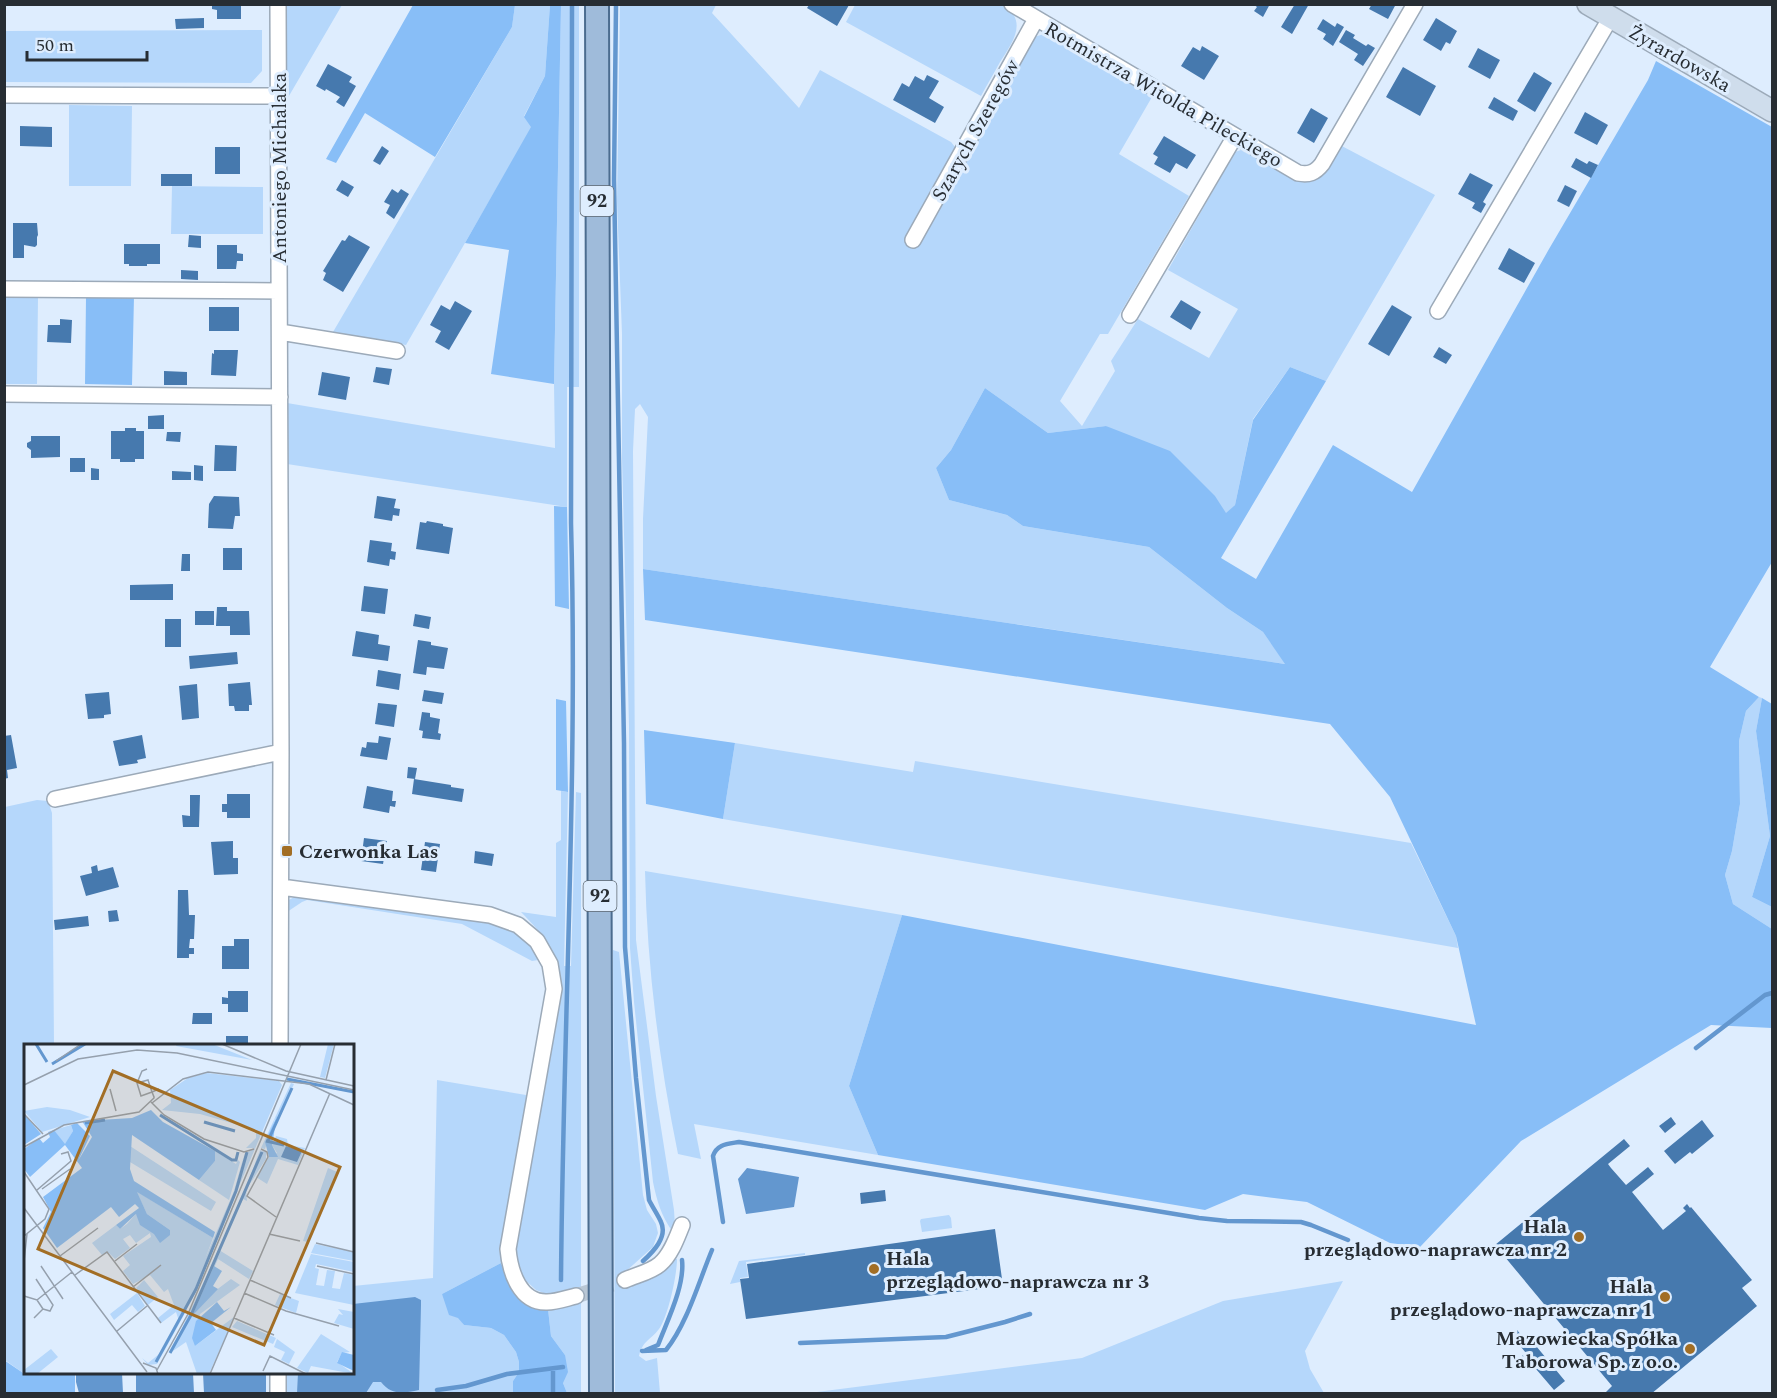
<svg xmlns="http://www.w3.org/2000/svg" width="1777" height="1398" font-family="Spectral,serif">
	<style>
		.green { fill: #b5d7fb }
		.forest { fill: #88bef7 }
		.water { fill: #6397cf }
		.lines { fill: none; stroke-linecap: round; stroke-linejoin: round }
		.stream { stroke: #6397cf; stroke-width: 4.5 }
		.building { fill: #4679ae }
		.street-tunnel { stroke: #b9c7d5; stroke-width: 15; stroke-dasharray: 15 8; stroke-linecap: butt }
		.street-casing { stroke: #9caab9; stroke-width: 18 }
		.secondary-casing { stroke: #9caab9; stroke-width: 24 }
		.primary-casing { stroke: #4b6c8f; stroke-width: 26 }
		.street { stroke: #fff; stroke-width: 15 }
		.secondary { stroke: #cfddec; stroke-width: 21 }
		.primary { stroke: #9fbbda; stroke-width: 22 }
		.poi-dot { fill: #a26e25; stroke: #deedfe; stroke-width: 2 }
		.labels { text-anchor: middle; stroke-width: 6; stroke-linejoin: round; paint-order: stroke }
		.shield { fill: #deedfe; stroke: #5e6770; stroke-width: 1.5 }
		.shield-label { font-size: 18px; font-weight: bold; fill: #272d33 }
		.street-label { font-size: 20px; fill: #272d33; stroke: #deedfe }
		.poi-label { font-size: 20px; font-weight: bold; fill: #272d33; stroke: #deedfe; text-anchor: end }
		.inset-river { fill: none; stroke: #6397cf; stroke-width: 3 }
		.inset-road { fill: none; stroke: #95a0ad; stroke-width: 1.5 }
		.view { fill: #a26e25; fill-opacity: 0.15; stroke: #a26e25; stroke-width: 3 }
		.inset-edge { fill: none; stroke: #272d33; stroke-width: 3 }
	</style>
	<rect width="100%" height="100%" fill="#deedfe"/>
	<path class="green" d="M284,5H342L286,101Z
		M515,5H550L545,76L524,116L532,127L406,345L333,332L512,27Z
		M561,5H579V387H567V507L287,464V403L555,448L554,384Z
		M620,5H716L712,13L799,108L820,70L951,142L955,147L908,235L1031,38L1044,34L1152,97L1119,154L1189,196L1108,334H1100L1060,401L1082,426L1115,371L1111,361L1138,319L1209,358L1238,309L1168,270L1235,152L1244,149L1302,180L1338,144L1435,195L1326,381L1290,367L1253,419L1235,505L1226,514L1214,496L1106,426L1048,433L985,388L951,450L936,468L949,500L1007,515L1023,526L1149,547L1227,608L1263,632L1286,664L643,569V519L648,417L640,404L635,409L633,451L636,940L656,1096L674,1210L675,1226L672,1231C661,1215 657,1201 653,1182L634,1002L630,948L629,725L622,458V334L617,201Z
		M855,5H1003C1029,21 1012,43 1000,62C994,73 987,85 981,96L846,22Z
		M262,30V71L251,83L5,82V31Z
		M69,105L132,106L131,186H69Z
		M172,186L263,187V234H171Z
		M5,296L38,297L37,384H5Z
		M1759,697L1762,698L1756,731L1770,836L1752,897L1772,907V929L1733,904L1725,875L1732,851L1740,804L1739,741L1746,711Z
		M735,743L913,772L915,761L1411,843L1456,936L1458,948L723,819Z
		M561,791L568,792L564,966H571L576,792L581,793V1287L567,1290L562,1294L549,1295L536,1290L523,1278L516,1268L514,1249L559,999C563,957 548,940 521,912L556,917V843L561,840Z
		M37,800L48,801L52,813L54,1045L26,1046V1372L37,1373L26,1375L5,1360V807Z
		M645,871L902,915L849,1086L878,1155L694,1124L701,1159L678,1154C659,1061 647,966 645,871Z
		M298,895L483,920L508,928L521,934L544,959L532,961L462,924L307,900L302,902L287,912V901Z
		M613,950L619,952L643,1195L647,1210L656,1224L658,1233L653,1247L624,1273L631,1285L661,1273L673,1257L677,1259C677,1275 668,1317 659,1329C650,1341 643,1340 639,1356L646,1361L657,1358L660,1393H615Z
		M437,1080L532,1096L501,1263L442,1294L464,1325L491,1328L504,1335L516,1352L519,1362V1372L513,1381V1393H284V1373L352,1372L353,1286L433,1278Z
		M949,1215L951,1218L952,1228L922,1232L920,1221L921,1219Z
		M805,1253V1255L746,1262L748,1277L740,1278V1282L730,1284L739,1261Z
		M1343,1281L1305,1351L1310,1369L1324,1393H809L1082,1358L1223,1301Z
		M581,1302V1393H567L563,1383L565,1355L551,1336L548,1309Z"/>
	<path class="forest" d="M413,5H515L512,27L435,157L365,113L336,163L326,159Z
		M550,5H561L554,384L491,374L509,250L465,243L531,127L524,117L545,76Z
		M1656,61L1772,127V562L1710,667L1759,697L1746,711L1739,741L1740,804L1732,851L1725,875L1733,904L1772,929V1028L1711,1025L1521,1141L1420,1247L1390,1243L1307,1202L1243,1194L1205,1210L878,1155L849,1086L902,915L1476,1025L1456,936L1390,797L1330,724L645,620L643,569L1285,664L1263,632L1227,608L1149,547L1023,526L1007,515L949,500L936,468L951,450L985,388L1048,433L1106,426L1170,451L1215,496L1226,513L1235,505L1253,420L1290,367L1326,381L1221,558L1256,579L1333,445L1412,492L1549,249L1648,80Z
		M134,296L132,385L85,384L86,297Z
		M554,506L567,507L569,609L555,606Z
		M1762,698L1772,704V907L1752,897L1770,836L1756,731Z
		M556,699L566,701L568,792L556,790Z
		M644,730L735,743L723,819L646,804Z
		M501,1263C513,1295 512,1302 548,1309L551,1336L565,1355L568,1372L563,1383L567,1393H513V1381L519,1372V1362L516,1352L504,1335L491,1328L464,1325L458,1318L449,1315L442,1294Z
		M4,1360L26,1375L37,1373H75V1393H5Z"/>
	<path class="water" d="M747,1168L799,1177L794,1207L746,1214L738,1179Z
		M415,1297L421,1300V1305L419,1390C404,1393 392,1396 381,1382H373L366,1393H297L298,1373L352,1372L353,1304Z
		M76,1373H122L123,1393H79L76,1382Z
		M136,1373H193L194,1393H136Z
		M203,1373H266V1393H204Z"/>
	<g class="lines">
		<path class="stream" d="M616,4L614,179L624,743L625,947L636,1078L649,1200C653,1208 658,1215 661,1222C668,1237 653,1252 643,1261
			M1696,1048L1765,995L1772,993
			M723,1222L713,1156C717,1144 727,1144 739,1142L1199,1218L1227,1221L1301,1222L1311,1225L1348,1240
			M561,1280C563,1028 578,776 571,523L572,4
			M800,1343L946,1337L1005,1322L1030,1314
			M646,1350L658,1345C667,1321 685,1286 682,1260
			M642,1351L666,1350C687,1324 699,1281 712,1250
			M553,1369V1394
			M437,1390L466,1386L507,1374L563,1367"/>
	</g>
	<path class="building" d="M212,4H241V19H217V10L212,9Z
		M1253,4H1270L1263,17L1254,11L1257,7Z
		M1295,4H1309L1292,34L1281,27Z
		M1372,4H1396L1388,19L1369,9Z
		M809,5H849L837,26L807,8Z
		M204,18V28L176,29L175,19Z
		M1436,18L1457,31L1450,44L1446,42L1441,51L1423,40Z
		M1323,19L1335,27L1337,23L1344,27L1333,46L1323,39L1326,34L1317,29Z
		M1346,30L1355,35L1353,38L1366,46L1368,44L1375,48L1363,66L1354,60L1358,54L1339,42Z
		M1202,46L1219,56L1204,80L1181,66L1193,47L1200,51Z
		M1478,48L1500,60L1490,79L1468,67Z
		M328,64L352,77L349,82L356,86L344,107L336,102L340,97L326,89L325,91L316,86Z
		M1403,67L1436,86L1420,116L1386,97Z
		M1534,72L1552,83L1535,112L1517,101Z
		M927,75L939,81L929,98L944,107L935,123L893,100L902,83L909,87L915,76L924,81Z
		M1494,97L1518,111L1513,121L1488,108Z
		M1311,108L1328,118L1314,143L1297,133Z
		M1585,112L1608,125L1597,145L1574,133Z
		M20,126L52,127V147L20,146Z
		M1164,136L1196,155L1187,169L1176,163L1170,173L1154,164L1158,157L1153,154Z
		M382,146L389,151L380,165L373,161Z
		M215,147H240V174H215Z
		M1576,158L1587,164L1589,161L1598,165L1591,178L1571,167Z
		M1470,173L1493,185L1483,202L1486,204L1481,213L1472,208L1475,203L1458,194Z
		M161,174H192V186H161Z
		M342,180L354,187L348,197L336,190Z
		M1565,185L1577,191L1569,207L1557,201Z
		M392,189L398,193L401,189L409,194L394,219L386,213L390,205L384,202Z
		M13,223H37L38,235L37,237V245L35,247L24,245V258H13Z
		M189,235L201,236V248L188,247Z
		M349,235L370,247L343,292L323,280L326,273L323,271L342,240L345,241Z
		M124,244H160V264H147V266H129V264H124Z
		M217,245H237V253L243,254V261H237L236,269H217Z
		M1509,248L1535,263L1524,283L1498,269Z
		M181,270L198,271V280L181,279Z
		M1181,300L1201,312L1191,330L1170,317Z
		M455,301L472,311L449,350L435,342L441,331L430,325L441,305L450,310Z
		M1392,305L1412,317L1389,356L1368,344Z
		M209,307H239V331H209Z
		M60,319L72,320L71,343L47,342L48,325H60Z
		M1439,347L1452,355L1446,364L1433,357Z
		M214,350H238L236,376L211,375L212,353L214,354Z
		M376,367L392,369L389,385L373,382Z
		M164,371L187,372V385H164Z
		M322,372L350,377L346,400L318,395Z
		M164,415V429H148V416Z
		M125,428H136V431H144V459H135V462H120V459H111V431H125Z
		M167,432H181L180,442L166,441Z
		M31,436H60V457L31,458V450L27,447V443L31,441Z
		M215,445L237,446L236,471H214Z
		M70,458H85V472H70Z
		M194,465L203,466V481L194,480Z
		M91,468L99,469V480H91Z
		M172,471L191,472V480H172Z
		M214,496L239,497L240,516H235L233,529L208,528L209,504Z
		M377,496L396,499L394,508L400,509L399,516L393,515L392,521L374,518Z
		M427,521L443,524V526L453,528L449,554L416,549L420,522L426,523Z
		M370,540L392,543L391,551L396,552L395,560L390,559L389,566L367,562Z
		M223,548H242V570H223Z
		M182,554H190V571H181Z
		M173,584V600H130V585Z
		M364,586L388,589L385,614L361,611Z
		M217,607H227V611H249L250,635H230V626H216Z
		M195,611H214V625H195Z
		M415,614L431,617L429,629L413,626Z
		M165,619H181V647H165Z
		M356,631L379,635L378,644L390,646L388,661L352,656Z
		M418,640L431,642V645L448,648L444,669L427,667L426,675L413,673Z
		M237,652L238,664L190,669L189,656Z
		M378,670L401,674L399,690L376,686Z
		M250,682L252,705H249V711H235L234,706H229L228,684Z
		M197,684L199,718L182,720L179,686Z
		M424,690L444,693L442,704L422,701Z
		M109,692L111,714L104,715V718L88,719L85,694Z
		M378,703L397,705L394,727L375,724Z
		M422,712L430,713V717L440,719L438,733L441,734L440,740L422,738L423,731L419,730Z
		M11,735L17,768L7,770L8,778L4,779V736Z
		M142,735L146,758L137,760L138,763L119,766L113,741Z
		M379,736L391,738L387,760L360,756L362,747L366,748L367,742L378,743Z
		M408,767L417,768L415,779L407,778Z
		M414,779L451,785V787L464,789L462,802L412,794Z
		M367,786L393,791L392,801H396L395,807L390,806L389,813L363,808Z
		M227,794H250V818H227V812H222V804H227Z
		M190,795H200L199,827H183L182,815L190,816Z
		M364,838L387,841L383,864L361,861Z
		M233,841V858H238V874L214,875L211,842Z
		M425,842L440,844L436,872L421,870Z
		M475,851L494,854L492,866L474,863Z
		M97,865L98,871L113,867L119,887L86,896L80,876L92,873L91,867Z
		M178,890H188L189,915H195L194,939H190L189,948H194V954H189V958H177Z
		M117,910L119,921L109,922L108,911Z
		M88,916L89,926L55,930L54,920Z
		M234,939H249V969H222V946H234Z
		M228,991H248V1012H228V1004H222V997L228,998Z
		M193,1013H212V1024H192Z
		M226,1036H248V1046H226Z
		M1671,1117L1676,1124L1665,1133L1659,1126Z
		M1702,1120L1714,1136L1692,1154L1690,1152L1675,1164L1664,1151Z
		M1624,1139L1630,1146L1608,1164L1611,1168L1626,1185L1648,1167L1654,1174L1632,1192L1663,1230L1686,1211L1683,1208L1687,1204L1690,1208L1691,1207L1752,1280L1742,1288L1757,1306L1651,1394H1604L1612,1386L1495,1245Z
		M885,1190L886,1201L861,1204L860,1193Z
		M995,1229L1003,1286L746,1319L740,1279L749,1278L747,1264Z
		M1517,1330L1526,1341L1519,1348L1510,1336Z
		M1527,1335L1565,1381L1554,1390L1530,1362L1529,1363L1522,1356L1526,1353L1521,1347L1529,1341L1525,1336Z"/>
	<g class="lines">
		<path class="street-tunnel" d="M576,1296L625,1280"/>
		<defs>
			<path id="street" d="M278,4L281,752L280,1046
				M1012,4L1298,173C1309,175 1315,173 1322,164L1415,4
				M4,95L279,96
				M913,240L1036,19
				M4,289L279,291
				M1438,311L1611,17
				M1130,315L1235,136
				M280,332L397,351
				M4,394L280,397
				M55,799L281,752
				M281,887L490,915L518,925L537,941L550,964L554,989L508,1249C510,1272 520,1303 547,1302C557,1302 567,1298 576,1296
				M625,1280C636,1275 651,1272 660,1264C671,1255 677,1237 682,1225
				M278,1394V1372"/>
			<path id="secondary" d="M1588,4L1772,111"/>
			<path id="primary" d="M597,4L601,1394"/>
		</defs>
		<use href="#street" class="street-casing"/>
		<use href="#secondary" class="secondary-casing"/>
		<use href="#primary" class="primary-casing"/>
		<use href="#street" class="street"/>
		<use href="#secondary" class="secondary"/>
		<use href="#primary" class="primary"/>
	</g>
	<g class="poi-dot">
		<rect x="281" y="845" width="12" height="12" rx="3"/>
		<circle cx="1579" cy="1237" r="6"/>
		<circle cx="874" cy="1269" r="6"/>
		<circle cx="1665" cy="1297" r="6"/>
		<circle cx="1690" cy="1349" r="6"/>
	</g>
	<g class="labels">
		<g class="shield">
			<rect x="580.5" y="186" width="33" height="30" rx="4.5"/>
			<rect x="583.5" y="881" width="33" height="30" rx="4.5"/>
		</g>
		<g class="shield-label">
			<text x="597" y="207">92</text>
			<text x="600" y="902">92</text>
		</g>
		<g class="street-label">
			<text transform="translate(1680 58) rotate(30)" y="7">Żyrardowska</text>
			<text transform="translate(1164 94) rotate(30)" y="7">Rotmistrza Witolda Pileckiego</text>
			<text transform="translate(975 130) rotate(-61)" y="7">Szarych Szeregów</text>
			<text transform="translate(279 168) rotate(-90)" y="7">Antoniego Michalaka</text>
		</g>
		<g class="poi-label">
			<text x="299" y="858" text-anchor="start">Czerwonka Las</text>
			<text x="1567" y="1233">Hala<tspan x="1567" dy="23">przeglądowo-naprawcza nr 2</tspan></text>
			<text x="886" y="1265" text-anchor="start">Hala<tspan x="886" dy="23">przeglądowo-naprawcza nr 3</tspan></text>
			<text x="1653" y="1293">Hala<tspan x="1653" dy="23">przeglądowo-naprawcza nr 1</tspan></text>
			<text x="1678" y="1345">Mazowiecka Spółka<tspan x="1678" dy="23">Taborowa Sp. z o.o.</tspan></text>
		</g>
	</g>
	<g transform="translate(24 1044)">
		<rect width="330" height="330" fill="#deedfe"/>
		<path d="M153,0H188L228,16L152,2ZM304,0H310L301,34L296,33ZM183,29L255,37L258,41L213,147L223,109L230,104H222L232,94V86L176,70L138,66L147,59L146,46L164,34ZM267,39L270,40L255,73L251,75L241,105L237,104ZM23,63L46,66L66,73L18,88L0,67ZM47,81L49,87L41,101L30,86ZM252,92L263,95L264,101L281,104L274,121L254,115L243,140L232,133L245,113L253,109L248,101ZM106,102L192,158L187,167L106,118ZM236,106L242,108V115L222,146L223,157L219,155L212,170ZM191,107L212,120L214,116L216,118L205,156L175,136L191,117ZM221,108L211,147L160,271L133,320L124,321L118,314L124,319L139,307L155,277L152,268L137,279L134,274L150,261L144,245L140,248L126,231L109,240L99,227L106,221L99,212L127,193L126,189L112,199L106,191L99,195L106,204L91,215L85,209L78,211L68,199L92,181L96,185L103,180L112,170L146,191V186L123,170L112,147L189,194L181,215L210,147ZM304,124L313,128L284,198L279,197ZM291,200L330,208V217L287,209ZM195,206L229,227L225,235L194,215L169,271L179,256L207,235L216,241L176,270L171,302L210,273L185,330H173L162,298L146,309ZM287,210L330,218V228L292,220L291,224L295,225L292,241L300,242L303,226L311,227L308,244L316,245L320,229L330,231V261L271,249ZM120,236L134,253L124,261L112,244ZM113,249L121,262L114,268L108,261L90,276L86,270ZM256,250L275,257L272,269L251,261ZM314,265L330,268V285L310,279L315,270L319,271ZM213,277L252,294L249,300L208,283ZM297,290L326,308L318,309L313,318L330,330L287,322L284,329L273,324ZM253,295L271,308L265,320L257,316L261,308L250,303ZM27,305L34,313L13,330H0V326Z" fill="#b5d7fb"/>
		<path d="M127,66L139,78L191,107V117L175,136L108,91L106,125L110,137L191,188L189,194L113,148L123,170L146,186V191L136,199L130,190L116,181L112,170L96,185L92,181L115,164L111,160L95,173L87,163L33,204L19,184L27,168L19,153L58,124L41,101L6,133L0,125V105L15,94L19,99L26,93L24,88L30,86L41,100L49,87L47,81L53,79L66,92L54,117L68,93L58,77L108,74ZM0,70L17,90L0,101ZM253,72L248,101L254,113H245L241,98ZM190,222L198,227L189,242L194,245L168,272ZM193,258L200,267L207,263L187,279L192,286L171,302L168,294L172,277ZM318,308L330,311V327L313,319Z" fill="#88bef7"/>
		<path d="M262,102L278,107L273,118L257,113Z" fill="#6397cf"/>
		<path class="inset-river" d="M12,0L23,18M28,20L61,0M263,35L330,48M136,71L208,116H212L214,108M180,78L211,87M61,79L81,76M242,97L260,101M244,97L268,44M146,309L167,271L238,108M132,318L172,245L212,147L223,108"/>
		<path class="inset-road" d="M198,0L262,27L330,42M32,17L57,0M302,36L311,0M113,39L118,27L123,25M0,41L54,15L113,6L153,9L330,46M86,45L92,67M127,58L140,71L180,95L220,108L230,105M128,59L159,35L184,28L285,40L330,61M0,70L19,90M0,103L40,81L115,68L130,54V53L128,48L124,36L113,39L117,52L128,48L135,45M237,105L243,108L244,113L223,152L252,173M0,128L25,165L21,175L0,192M18,145L46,125M13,146L47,117L44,108L37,110M0,164L123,328M245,190L276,197M292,199L330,208M36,212L74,184M0,217L3,190M91,217L113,200M17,222L39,255M293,222L330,230M51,231L83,208L137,279M12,235L29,261L26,267L19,265M226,236L267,254M109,243L137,221M220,249L262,267L315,282M0,252L13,256L48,228M10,274L19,265L13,256M210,274L250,291M93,287L123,262M119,319L132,324L134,330M133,326L164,270L277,0M239,327L246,312L282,330M186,330L306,49"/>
		<path class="view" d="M89,27L316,123L240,301L14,205Z"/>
		<rect width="330" height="330" class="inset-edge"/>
	</g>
	<rect width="1777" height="1398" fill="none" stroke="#272d33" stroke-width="12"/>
	<path d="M27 51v9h120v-9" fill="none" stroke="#272d33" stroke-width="3"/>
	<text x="36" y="51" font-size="18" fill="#272d33" stroke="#deedfe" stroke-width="4.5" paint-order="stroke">50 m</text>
</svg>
